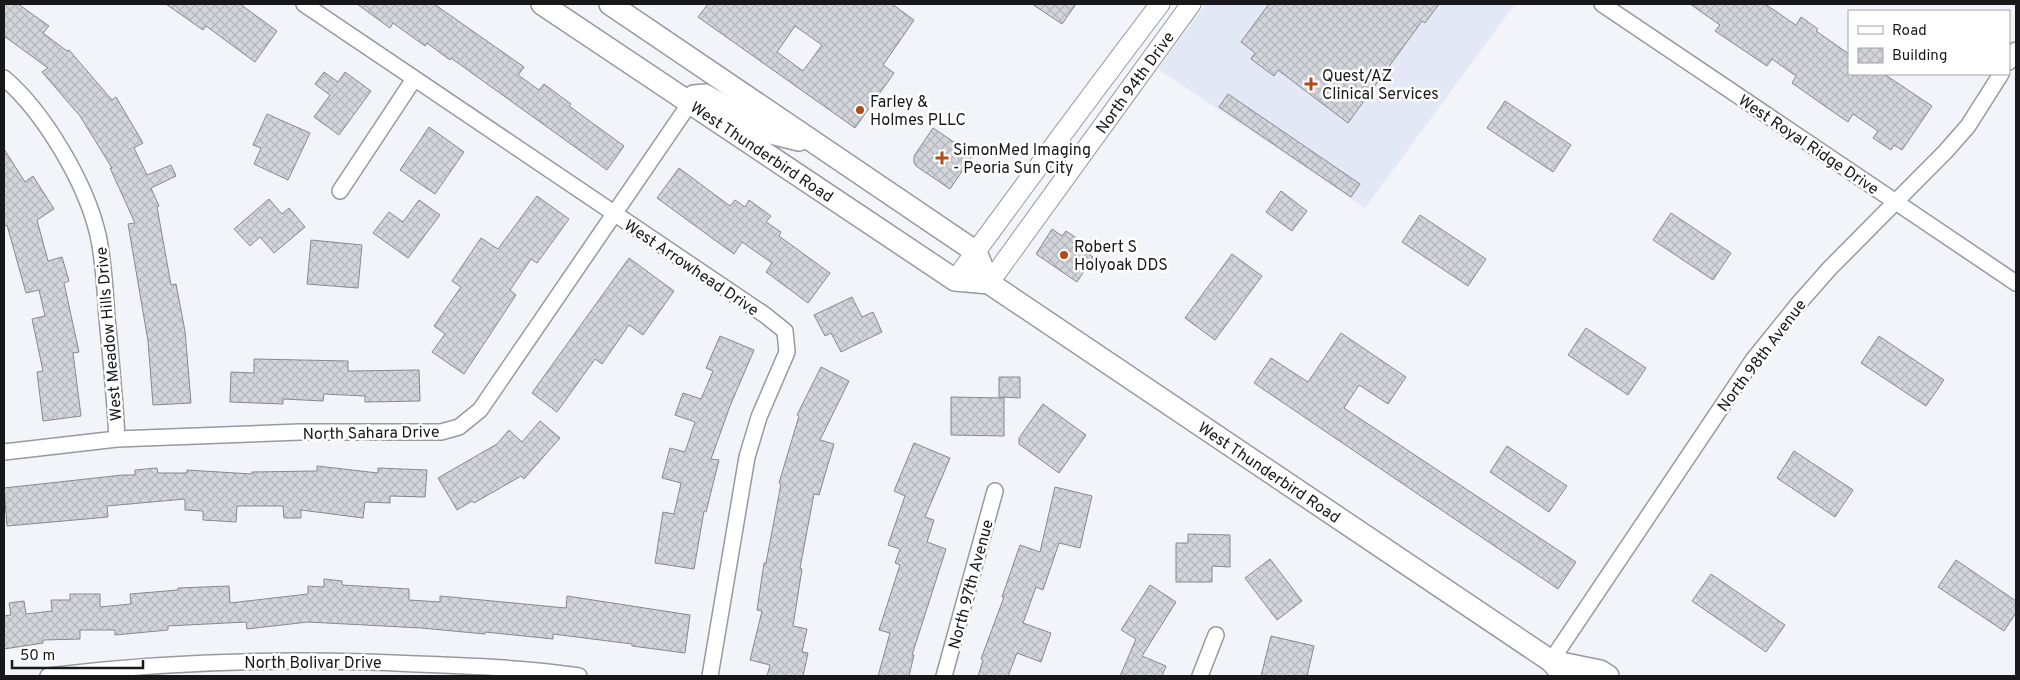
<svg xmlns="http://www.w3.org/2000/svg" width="2020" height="680" font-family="Overpass,sans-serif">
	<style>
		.built { fill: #e2e8f5 }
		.building { fill: url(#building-cross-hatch); stroke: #86898e; fill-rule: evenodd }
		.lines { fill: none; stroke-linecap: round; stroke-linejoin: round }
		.minor-casing { stroke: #97999f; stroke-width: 18 }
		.tertiary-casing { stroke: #97999f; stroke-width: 21 }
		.secondary-casing { stroke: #97999f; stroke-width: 24 }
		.minor { stroke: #fff; stroke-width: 15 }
		.tertiary { stroke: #fff; stroke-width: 19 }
		.secondary { stroke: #fff; stroke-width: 21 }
		.poi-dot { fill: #af4c18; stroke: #fff; stroke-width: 2 }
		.labels { text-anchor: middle; stroke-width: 5; stroke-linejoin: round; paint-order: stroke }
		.poi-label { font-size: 16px; fill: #18181a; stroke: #fff; text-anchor: start }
		.street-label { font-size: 16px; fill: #18181a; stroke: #fff }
	</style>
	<defs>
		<pattern id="building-cross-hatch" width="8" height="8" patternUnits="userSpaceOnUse" patternTransform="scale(1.25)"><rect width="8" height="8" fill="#d2d5db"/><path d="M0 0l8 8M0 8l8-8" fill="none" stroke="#b4b6bb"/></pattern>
	</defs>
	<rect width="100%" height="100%" fill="#f2f4fa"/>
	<path class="built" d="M1206,4H1515L1365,208L1158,69Z"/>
	<path class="building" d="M4,4H18L49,26L43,33L67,51L69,50L112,100L116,97L143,143L134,148L147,175L171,165L176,176L151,188L159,206L157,207L171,285L176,284L185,331L191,403L153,405L148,341L128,224L135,223L110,168H112L80,116L42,72L48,68L4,36Z
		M166,4H240L277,31L255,62L206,26L203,30Z
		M357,4H434L524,67L518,75L539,90L544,84L571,104L569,106L624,146L607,170L451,58L450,60L427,43L425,46L393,23L390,28Z
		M708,4H892L914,20L883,65L894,73L855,128L698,17ZM795,26L822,45L803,71L777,52Z
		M1032,4H1076L1062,24Z
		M1269,4H1439L1425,23L1422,21L1348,123L1278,70L1274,76L1251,59L1255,53L1241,42Z
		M1690,4H1765L1796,25L1801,17L1818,29L1816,31L1849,54V74H1884L1932,106L1902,150L1894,145L1891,150L1873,138L1878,131L1853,114L1848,122L1829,109L1792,83L1796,76L1772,59L1767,66L1715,31L1720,25Z
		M324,72L338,82L345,72L371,91L339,135L314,117L330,95L315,84Z
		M1228,94L1360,184L1351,197L1219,107Z
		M1505,101L1571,145L1553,172L1487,128Z
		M267,114L310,133L288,180L254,164L261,148L253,145Z
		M429,127L464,152L435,194L400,170Z
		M933,128L973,155L950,189L916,166L914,162V156Z
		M4,149L25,182L33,176L54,209L37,220L48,261L62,257L69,281L64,283L79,352L73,353L81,416L43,421L37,372L43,371L32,319L45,316L39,290L26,293L7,225L4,227Z
		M679,168L730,206L735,200L745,207L749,200L771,216L766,222L781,232L779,236L830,273L808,303L766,272L772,263L742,242L734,254L657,198Z
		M1281,191L1307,211L1292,231L1266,212Z
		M537,196L569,219L537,263L531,259L510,290L516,295L464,374L432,352L445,334L434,326L461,287L452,281L481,238L498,249Z
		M269,199L282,214L289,208L305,227L274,253L260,237L250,246L234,229Z
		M419,200L440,215L408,258L373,233L389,212L403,222Z
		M1671,213L1731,253L1713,280L1653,240Z
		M1420,215L1486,259L1468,286L1402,242Z
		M1052,229L1062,236L1066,231L1087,245L1084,251L1093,257L1077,282L1036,254Z
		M311,240L362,245L358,288L307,284Z
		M1232,254L1262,276L1215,340L1185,318Z
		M629,258L674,291L643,335L629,325L602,364L595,359L557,412L532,393Z
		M852,297L862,317L873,312L882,332L841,352L831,333L825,336L814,315Z
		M1586,328L1646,368L1628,395L1568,355Z
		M1341,333L1406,377L1388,404L1359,385L1344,408L1576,562L1558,589L1254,383L1271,358L1308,382Z
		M720,336L754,350L730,406L711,459L719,460L706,512L704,511L694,569L655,563L663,512L674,514L681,483L662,478L670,448L685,452L695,422L675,415L683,393L701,399L713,371L706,368Z
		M1879,336L1944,380L1926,406L1861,363Z
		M254,359L348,361V371L419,370L420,401L365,402V396L324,394L323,401L283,399V404L230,402L231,372L254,373Z
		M821,367L849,381L820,440L834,444L819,495L814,494L800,568L802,569L793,626L807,629L802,652L808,653L803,676H767L770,665L750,660L762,611L757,610L764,563H766L781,484L779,483L799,416L797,415Z
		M999,377H1020V398L999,397Z
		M951,397L1004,398V436L951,435Z
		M1043,404L1086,435L1059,473L1019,444V438Z
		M540,421L560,438L524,479L521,476L474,503L472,501L457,510L438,478L497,444L509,430L522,442Z
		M914,443L950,458L925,517L934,520L927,542L946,549L912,655H914L909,676H878L890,633L879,630L900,565L895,563L900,549L888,545L905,496L894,491Z
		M1507,446L1567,486L1549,512L1490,472Z
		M1794,451L1853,490L1835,517L1777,478Z
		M317,466L378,473V468L427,470L425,497L390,496V503L365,502L363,518L301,510V518H284L283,506H237L236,522L203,520V511L185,510V499L107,506L108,517L7,526L4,488L123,475H135V470L157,468L158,473H187V470L252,474V472L317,471Z
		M1055,487L1092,496L1080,548L1059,543L1043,590L1036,587L1023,623L1051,633L1041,662L1017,653L1008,676H978L983,660L981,659L1004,597H1002L1020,545L1040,552Z
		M1188,534L1230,535V567L1212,566V582H1176V543H1188Z
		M1270,559L1302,601L1277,620L1245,578Z
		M1956,560L2016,601V613L2004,631L1938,587Z
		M1711,574L1785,625L1766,652L1692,601Z
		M324,579L342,581V585L409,589V600L440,602V596L566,608L567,596L690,615L685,653L632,646V644L553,634V639L485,632V634L421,628L308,622L247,629L246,622L168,626V630L115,635V630H80V639L43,640V643L4,649V616L11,615L9,603L24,601L26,614L52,611L51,600H70V594H100V607L131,604L130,594L178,590V588L229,586L230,603L308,594V586L324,587Z
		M1150,585L1176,602L1142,656L1166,666L1162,676H1120L1136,639L1121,630Z
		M1271,636L1314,646L1307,676H1261Z"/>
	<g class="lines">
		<defs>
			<path id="minor" d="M304,4L765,315L785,331L787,352L759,417L747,457L710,676
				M1602,4L2016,283
				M2009,62L2016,50
				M4,78C44,112 86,183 98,235C104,262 105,291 107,318C111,359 115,399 117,439
				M340,191L414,79
				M4,452L117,439L300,432H441L459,427L480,410L690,103
				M1551,661L1753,360L1799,303L1830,268L1946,151L1968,126L2001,74
				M48,676C170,661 293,658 416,664C470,666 526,668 579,676
				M944,676L995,491
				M1200,676L1216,635"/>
			<g id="tertiary">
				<path d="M955,280C1023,187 1091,95 1160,4"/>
				<path id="s1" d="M989,283L1191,4"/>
			</g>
			<g id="secondary">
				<path id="s2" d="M542,4L955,280L989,283L1551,661L1564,676"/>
				<path d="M610,4L976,252L989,283"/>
				<path d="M690,103L694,96L705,95L771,133L799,140"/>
				<path d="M1551,661L1600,671L1608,676"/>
			</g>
		</defs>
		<use href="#minor" class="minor-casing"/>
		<use href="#tertiary" class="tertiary-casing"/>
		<use href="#secondary" class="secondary-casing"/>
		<use href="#minor" class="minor"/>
		<use href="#tertiary" class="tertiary"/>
		<use href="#secondary" class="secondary"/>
	</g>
	<g class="poi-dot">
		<path d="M1308.5 76.5h5v5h5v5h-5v5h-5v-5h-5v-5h5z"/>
		<circle cx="860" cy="110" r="5"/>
		<path d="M939.5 150.5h5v5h5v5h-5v5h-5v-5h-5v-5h5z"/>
		<circle cx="1064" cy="255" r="5"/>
	</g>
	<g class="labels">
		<g class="poi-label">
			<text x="1322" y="81">Quest/AZ<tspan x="1322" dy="18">Clinical Services</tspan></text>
			<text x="870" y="107">Farley &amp;<tspan x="870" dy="18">Holmes PLLC</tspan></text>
			<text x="953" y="155">SimonMed Imaging<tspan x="953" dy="18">- Peoria Sun City</tspan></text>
			<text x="1074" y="252">Robert S<tspan x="1074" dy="18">Holyoak DDS</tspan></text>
		</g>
		<g class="street-label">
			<text dy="6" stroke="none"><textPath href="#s1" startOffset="248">North 94th Drive</textPath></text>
			<text transform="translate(1809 144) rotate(34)" y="6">West Royal Ridge Drive</text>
			<text dy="6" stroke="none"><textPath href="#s2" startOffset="265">West Thunderbird Road</textPath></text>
			<text transform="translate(692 267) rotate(34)" y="6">West Arrowhead Drive</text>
			<text transform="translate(108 334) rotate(-95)" y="6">West Meadow Hills Drive</text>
			<text transform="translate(1761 355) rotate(-53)" y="6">North 98th Avenue</text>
			<text transform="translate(371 432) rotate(-1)" y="6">North Sahara Drive</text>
			<text dy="6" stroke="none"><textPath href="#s2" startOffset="869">West Thunderbird Road</textPath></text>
			<text transform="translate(970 584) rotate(-75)" y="6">North 97th Avenue</text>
			<text x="313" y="668">North Bolivar Drive</text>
		</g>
	</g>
	<rect width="2020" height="680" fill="none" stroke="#18181a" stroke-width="10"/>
	<rect x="1848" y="10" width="162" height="65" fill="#ffffff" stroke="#a3a3a3"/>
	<rect x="1858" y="26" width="25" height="8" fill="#ffffff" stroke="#a3a3a3"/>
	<text x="1892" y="35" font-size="15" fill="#18181a">Road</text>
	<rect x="1858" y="48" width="25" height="15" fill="url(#building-cross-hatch)" stroke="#a3a3a3"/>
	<text x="1892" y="60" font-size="15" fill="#18181a">Building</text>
	<path d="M12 660v8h131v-8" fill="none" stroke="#18181a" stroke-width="2.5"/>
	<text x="20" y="660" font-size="15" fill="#18181a" stroke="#ffffff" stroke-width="4" paint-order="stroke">50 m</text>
</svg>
